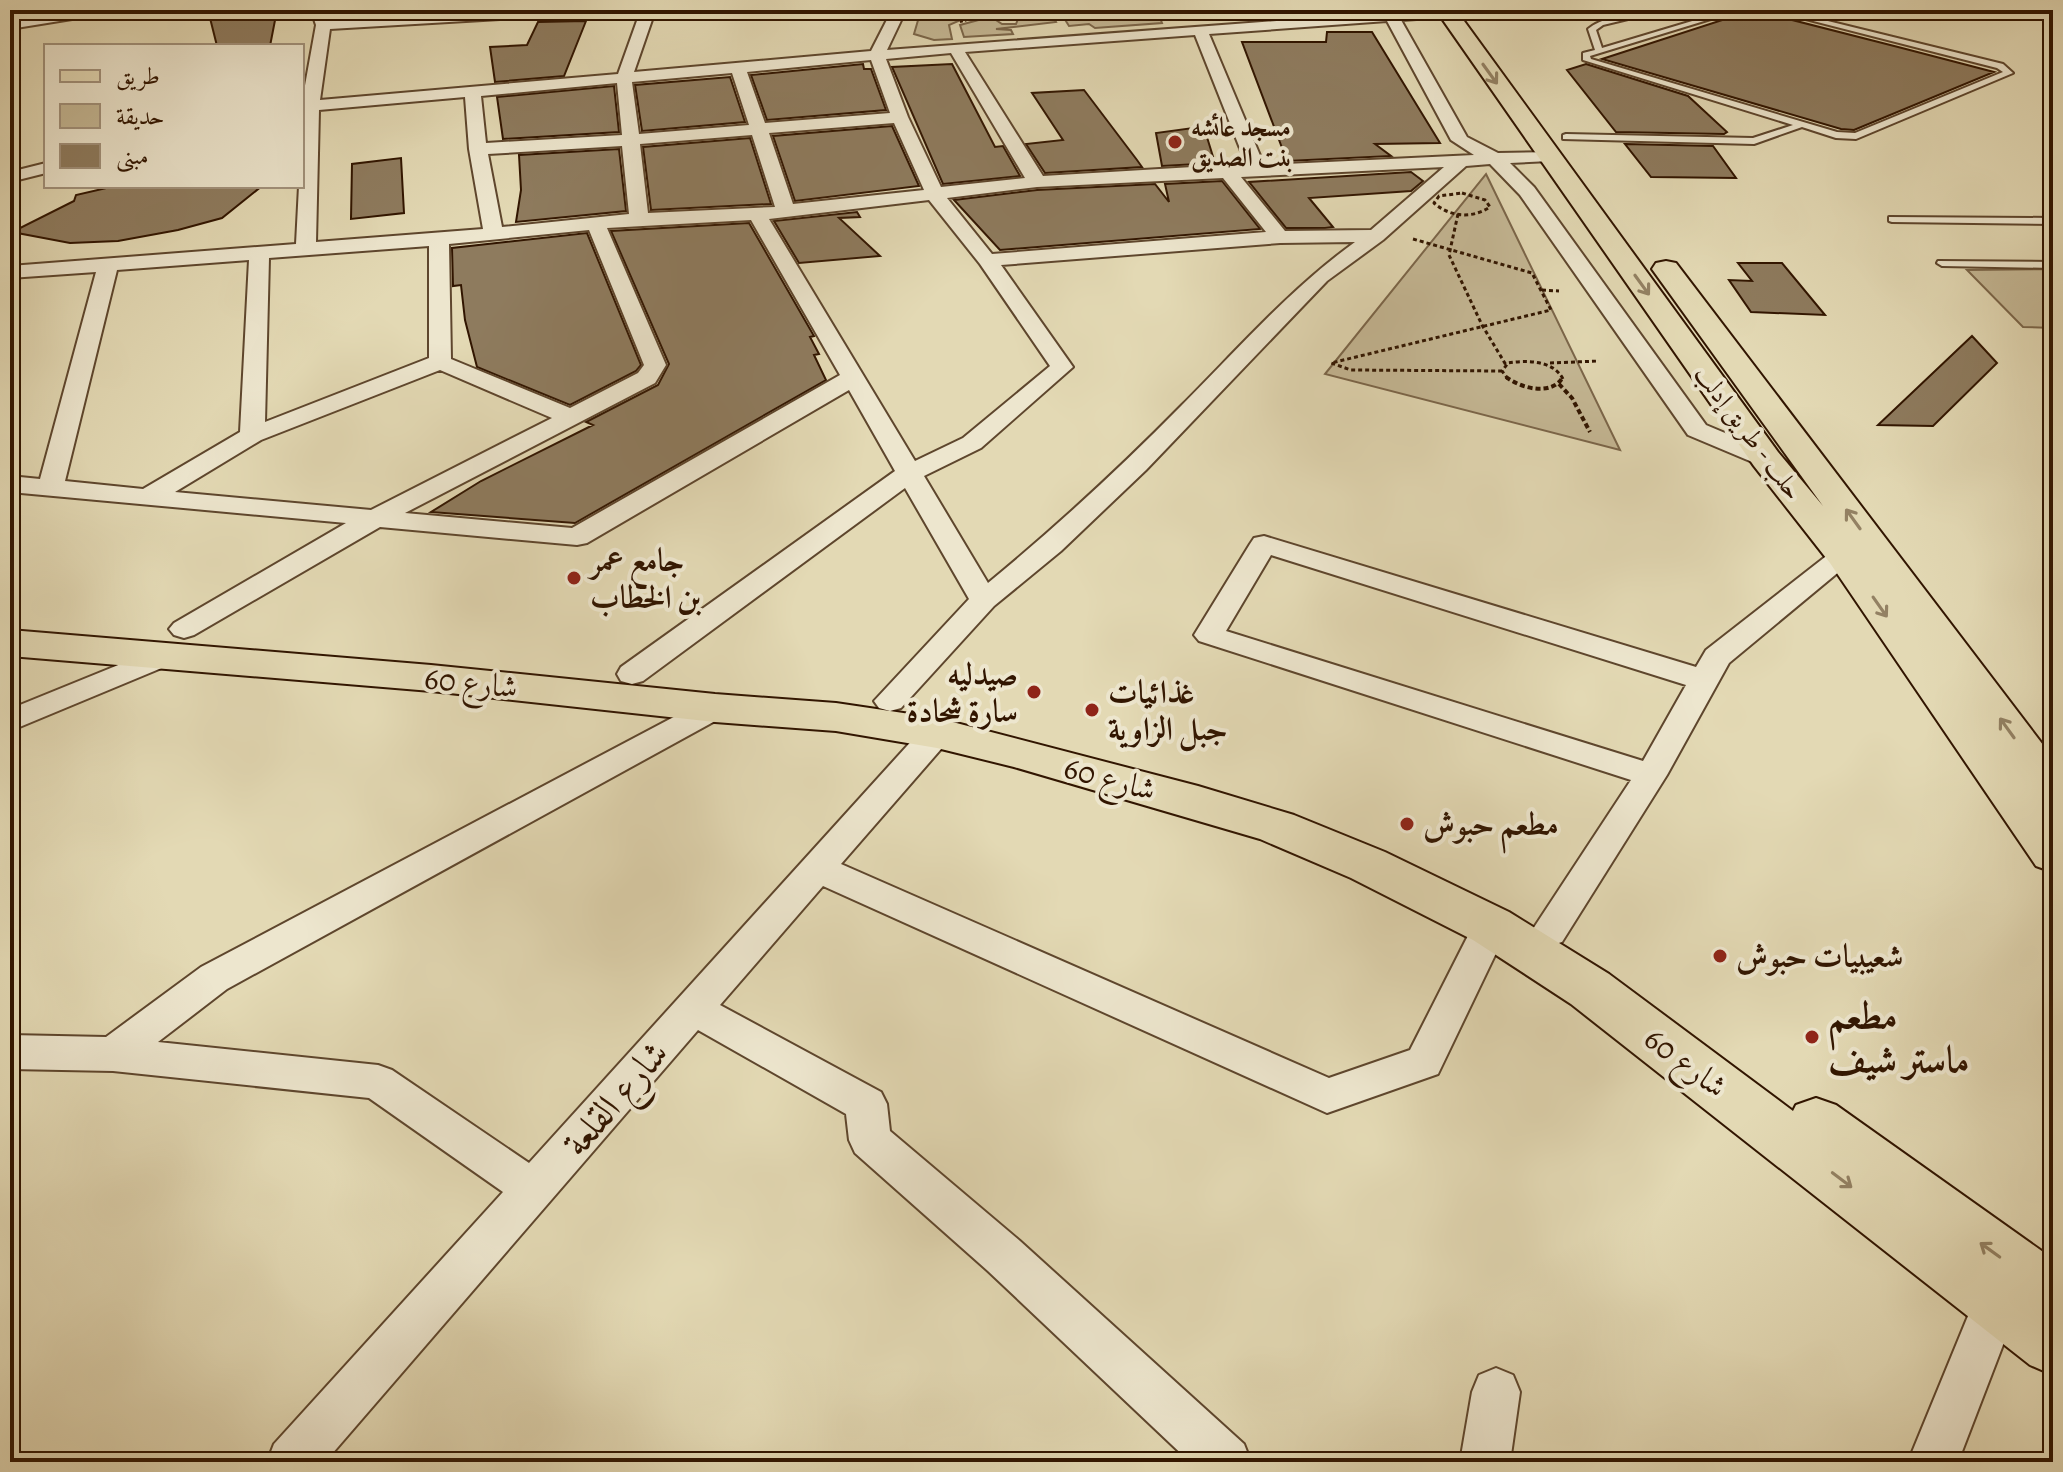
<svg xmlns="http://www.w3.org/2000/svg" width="2063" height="1472" font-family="Alegreya,Amiri,serif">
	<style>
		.green { fill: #c5b895; stroke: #7b664a; stroke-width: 2 }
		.building { fill: #8e7b5e; stroke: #311500; stroke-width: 2 }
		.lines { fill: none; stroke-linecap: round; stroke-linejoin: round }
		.service-casing { stroke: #5e462d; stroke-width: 4 }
		.minor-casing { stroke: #5e462d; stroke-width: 4 }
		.primary-casing { stroke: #311500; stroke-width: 4 }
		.path-far2 { stroke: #311500; stroke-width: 2; stroke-dasharray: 3 2; stroke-linecap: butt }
		.path-far1 { stroke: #311500; stroke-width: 3; stroke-dasharray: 4 3; stroke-linecap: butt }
		.path { stroke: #311500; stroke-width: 4; stroke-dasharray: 5 3; stroke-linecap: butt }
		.service { fill: #ede6ce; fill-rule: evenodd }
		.minor { fill: #ede6ce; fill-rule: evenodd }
		.primary { fill: #e3d9b4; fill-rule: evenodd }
		.oneway { stroke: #938163 }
		.poi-dot { fill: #8f2418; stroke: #ede6ce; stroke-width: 3 }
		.labels { text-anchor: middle; stroke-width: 8; stroke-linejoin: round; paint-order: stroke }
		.far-poi-label { font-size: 26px; font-weight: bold; fill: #311500; stroke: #ede6ce; text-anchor: start }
		.far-street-label { font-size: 26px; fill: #311500; stroke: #ede6ce }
		.poi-label { font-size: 32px; font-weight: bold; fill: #311500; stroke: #ede6ce; text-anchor: start }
		.street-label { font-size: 32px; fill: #311500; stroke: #ede6ce }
		.near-poi-label { font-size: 38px; font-weight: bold; fill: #311500; stroke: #ede6ce; text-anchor: start }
		.near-street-label { font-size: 38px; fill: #311500; stroke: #ede6ce }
	</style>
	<rect width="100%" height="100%" fill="#e3d9b4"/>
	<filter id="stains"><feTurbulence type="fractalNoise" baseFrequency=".0025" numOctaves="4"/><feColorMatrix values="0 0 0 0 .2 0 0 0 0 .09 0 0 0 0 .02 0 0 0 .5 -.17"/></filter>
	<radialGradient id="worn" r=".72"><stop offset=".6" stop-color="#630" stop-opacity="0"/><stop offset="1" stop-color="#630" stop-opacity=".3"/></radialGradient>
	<path class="green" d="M921,10H970L972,15L949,25L952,39L934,40L914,34Z
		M1022,10H1049L1056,22L996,29L1011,30L1013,34L964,37L960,25L986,18H1002L996,20L1002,24H1016L1018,19L1005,17Z
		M1059,10H1157L1162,23L1095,28L1089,24L1069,26Z
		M1486,174L1620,450L1325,374Z
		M2053,269V328L2023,327L1967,270Z"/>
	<path class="building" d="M208,10H277L270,46H217Z
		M1753,10L1902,48L1994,72L1854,130L1841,129L1602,59Z
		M586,21L564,76L495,82L490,47L527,45L538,22Z
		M1327,32H1372L1440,143L1375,144L1391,156L1287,161L1242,42H1326Z
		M863,64L864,69H871L886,110L767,120L751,75Z
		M952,64L995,147L1003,146L1020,176L943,184L892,67Z
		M1586,64L1688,96L1727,132L1724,134L1616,132L1567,70Z
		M730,77L745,122L642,131L635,85Z
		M614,86L619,132L503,139L497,97Z
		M1084,90L1137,160L1142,167L1045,173L1026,144L1063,140L1032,93Z
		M892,126L919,186L795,201L773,136Z
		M1200,127L1201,133L1206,134L1215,163L1162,166L1156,133Z
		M750,138L771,204L651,210L643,147Z
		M1625,144L1713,146L1736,178L1651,177Z
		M619,149L626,211L516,222L521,190L519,155Z
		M401,158L404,213L351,219L352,164Z
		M1411,172L1423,181L1411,191L1309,198L1333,227L1325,228H1286L1249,182Z
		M1222,181L1260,229L1000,250L954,200L1037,190L1155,184L1169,202L1165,184Z
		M115,186H262L222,218L178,230L118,241L70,243L12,232L74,201L76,195Z
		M857,212L860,217L839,218L880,256L799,263L774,221Z
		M749,223L814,336L810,337L819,354L814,355L826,380L575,523L431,512L481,481L593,425L586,422L658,385L669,364L611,231Z
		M587,233L641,365L636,371L570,405L477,367L465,320L461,285L453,286L452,248Z
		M1738,263H1782L1825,315L1751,312L1729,280L1752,281Z
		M1972,336L1997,363L1933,426L1878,425Z"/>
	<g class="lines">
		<defs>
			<path id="service" d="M1706,10L1708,13L1628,19L1603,25L1596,30L1602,48L1729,10H1740L1590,56L1591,59L1837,132L1855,133L2003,72L1997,68L1770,10H1783L2003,64L2013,73L1856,139L1836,138L1802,127L1754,144L1563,139V135L1566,134L1753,138L1793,125L1583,60V53L1595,50L1588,29C1614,8 1674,11 1706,10Z
				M1889,217L2053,218V224L1892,222L1889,221Z
				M1938,261L2053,262V268L1942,266L1937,263Z"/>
			<path id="minor" d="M77,10H110L103,14L10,29V21Z
				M311,10H325L329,20L500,11H652L654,14L634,72L871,51L892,10H906L887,50L1383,13L1381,10H1453V16L1448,17L1401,20L1467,137L1498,153L1556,152L1559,156L1556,160L1550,161L1510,163L1534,187L1706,425L1775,454L1779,459L1775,464H1757L1688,435L1520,195L1490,164L1466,166L1383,240L1327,281L1146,470L1061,551L994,606L901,708L890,711L879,708L874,701L969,599L905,488L643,681L632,684L621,681L617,674L621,667L895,471L849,390L587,543L577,545L380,527L194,635L184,638L174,635L169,629L174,623L346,523L10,492V476L40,479L96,272L10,278V266L296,244L299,186H302V102L316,25ZM638,18L618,74L320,100L330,29L500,19ZM1387,21L1451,140L1474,155L1264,165L1209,34ZM1195,35L1247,166L1226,165L1043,176L965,52ZM951,53L1025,178L941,187L908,117L886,59ZM871,60L890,113L765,123L747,72ZM732,73L749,125L639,134L632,82ZM617,83L622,135L486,143L481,96ZM465,97L469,149L483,229L316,242L319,110ZM894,123L924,190L793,204L769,133ZM752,135L775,207L648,213L640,144ZM622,146L629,214L502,227L488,154ZM1444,167L1371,230L1285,231L1241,177ZM1223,178L1266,232L992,254L947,198L1037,187ZM929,200L980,264L1050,366L963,438L915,461L769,219ZM751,220L840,375L572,528L405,513L655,383L666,365L607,228ZM589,230L644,365L638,373L570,408L451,359L449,244ZM1355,242C1290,289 1238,349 1182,405C1120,468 1056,527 988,583L924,476L981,448L1073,367L1001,265L1280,243ZM429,246V358L265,422L269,258ZM249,260L240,432L143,489L65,481L117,270ZM440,370L552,418L371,510L175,492L261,440Z
				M46,163V173L10,182V172Z
				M1264,536L1696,667L1706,650L1834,550L1844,548L1854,550L1858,556L1729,663L1667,775L1562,942L1549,946L1536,942L1531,932L1631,780L1199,641L1194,635L1250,544L1254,538ZM1271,555L1686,685L1643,761L1226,631Z
				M165,646L176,648L180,655L176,662L10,731V709Z
				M715,698L726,701L731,708L726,715L227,989L158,1042L378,1065L392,1070L529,1163L926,725L937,722L948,725L953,733L948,741L841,864L1329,1078L1410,1050L1478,916L1491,912L1504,916L1509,926L1438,1074L1327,1113L823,886L720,1005L881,1092L887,1104L890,1131L1020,1241L1244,1444L1251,1462H1190L988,1271L855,1153L849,1140L846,1114L698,1030L325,1462H267L274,1444L503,1192L369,1098L113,1071L10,1069V1035L106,1037L201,967L704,701Z
				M1998,1276L2014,1282L2021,1298L1958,1462H1908L1982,1282Z
				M1496,1368L1513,1375L1520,1392L1510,1462H1460L1472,1392L1479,1375Z"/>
			<path id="primary" d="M1436,10H1456L1778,452L1823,506L1652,269L1656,263L1666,261L1676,263L2053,758V807L2043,804L2053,818V872L2036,866L1830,563L1754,466Z
				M10,630L431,665L715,694L836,703L937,718L1198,786L1294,815L1385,852L1509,912L1609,974L1793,1111L1796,1105L1816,1098L1836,1105L2053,1259V1375L2030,1365L1571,1004L1473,940L1351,878L1260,839L1014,767L937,748L836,731L715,722L431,691L10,656Z"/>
		</defs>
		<use href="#service" class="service-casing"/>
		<use href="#minor" class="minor-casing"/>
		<use href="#primary" class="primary-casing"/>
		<path class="path-far2" d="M974,10V14L1003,15L1007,10
			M960,22L982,16"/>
		<path class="path-far1" d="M1462,193L1485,200L1490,207C1472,219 1450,217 1434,203L1439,196Z
			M1458,214L1449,255L1482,325L1506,365
			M1413,239L1532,273L1551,310L1331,363L1351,370L1502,371
			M1542,290L1559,291
			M1550,363L1599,361
			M1508,379L1502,371L1508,363C1527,360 1553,360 1563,379"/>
		<path class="path" d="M1506,377C1522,389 1552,396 1563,377
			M1559,384L1572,398L1590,432"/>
		<use href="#service" class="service"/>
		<use href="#minor" class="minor"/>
		<use href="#primary" class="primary"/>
	</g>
	<defs><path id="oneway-shaft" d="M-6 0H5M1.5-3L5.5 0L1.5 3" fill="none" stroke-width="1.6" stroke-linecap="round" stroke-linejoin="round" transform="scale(2)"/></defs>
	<g class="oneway">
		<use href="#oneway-shaft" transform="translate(1490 74) rotate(54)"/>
		<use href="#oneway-shaft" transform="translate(1642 285) rotate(54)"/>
		<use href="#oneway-shaft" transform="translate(1853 519) rotate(-126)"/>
		<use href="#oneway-shaft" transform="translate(1880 607) rotate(55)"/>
		<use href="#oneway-shaft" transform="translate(2007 728) rotate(-126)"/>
		<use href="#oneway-shaft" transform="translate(1842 1180) rotate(37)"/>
		<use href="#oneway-shaft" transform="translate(1990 1250) rotate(-144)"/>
	</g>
	<g class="poi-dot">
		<circle cx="1175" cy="142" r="8"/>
		<circle cx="574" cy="578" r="8"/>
		<circle cx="1034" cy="692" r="8"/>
		<circle cx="1092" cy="710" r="8"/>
		<circle cx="1407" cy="824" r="8"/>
		<circle cx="1720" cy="956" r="8"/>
		<circle cx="1812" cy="1037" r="8"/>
	</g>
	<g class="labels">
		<g class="far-poi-label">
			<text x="1191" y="136">مسجد عائشه<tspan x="1191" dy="30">بنت الصديق</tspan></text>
		</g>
		<g class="far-street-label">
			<text transform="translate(1749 432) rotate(53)" y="9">حلب - طريق إدلب</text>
		</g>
		<g class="poi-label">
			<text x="590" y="571">جامع عمر<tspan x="590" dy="37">بن الخطاب</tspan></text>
			<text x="1018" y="685" text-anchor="end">صيدليه<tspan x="1018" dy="37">سارة شحادة</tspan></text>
			<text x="1108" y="703">غذائيات<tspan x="1108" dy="37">جبل الزاوية</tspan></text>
			<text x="1423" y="835">مطعم حبوش</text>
			<text x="1736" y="967">شعيبيات حبوش</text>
		</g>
		<g class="street-label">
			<text transform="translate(471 682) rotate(6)" y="11">شارع 60</text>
			<text transform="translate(1110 778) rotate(15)" y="11">شارع 60</text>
			<text transform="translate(1686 1062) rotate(37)" y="11">شارع 60</text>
		</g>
		<g class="near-poi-label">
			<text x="1828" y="1028">مطعم<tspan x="1828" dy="44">ماستر شيف</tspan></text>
		</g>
		<g class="near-street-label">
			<text transform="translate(615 1098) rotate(-49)" y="13">شارع القلعة</text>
		</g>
	</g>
	<rect width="2063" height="1472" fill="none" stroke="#e3d9b4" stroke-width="40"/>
	<rect x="12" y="12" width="2039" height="1448" fill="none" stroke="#311500" stroke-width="4"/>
	<rect x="20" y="20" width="2023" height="1432" fill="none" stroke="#311500" stroke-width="2"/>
	<rect x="44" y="44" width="260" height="144" fill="#ede6ce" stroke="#a2927c" stroke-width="2"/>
	<rect x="60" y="70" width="40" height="12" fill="#e3d9b4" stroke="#a2927c" stroke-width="2"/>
	<text x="116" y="84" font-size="24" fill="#311500">طريق</text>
	<rect x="60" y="104" width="40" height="24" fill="#c5b895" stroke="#a2927c" stroke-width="2"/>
	<text x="116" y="124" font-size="24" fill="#311500">حديقة</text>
	<rect x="60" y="144" width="40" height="24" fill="#8e7b5e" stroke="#a2927c" stroke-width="2"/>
	<text x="116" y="164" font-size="24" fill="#311500">مبنى</text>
	<rect width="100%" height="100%" filter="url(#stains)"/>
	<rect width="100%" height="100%" fill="url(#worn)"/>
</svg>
